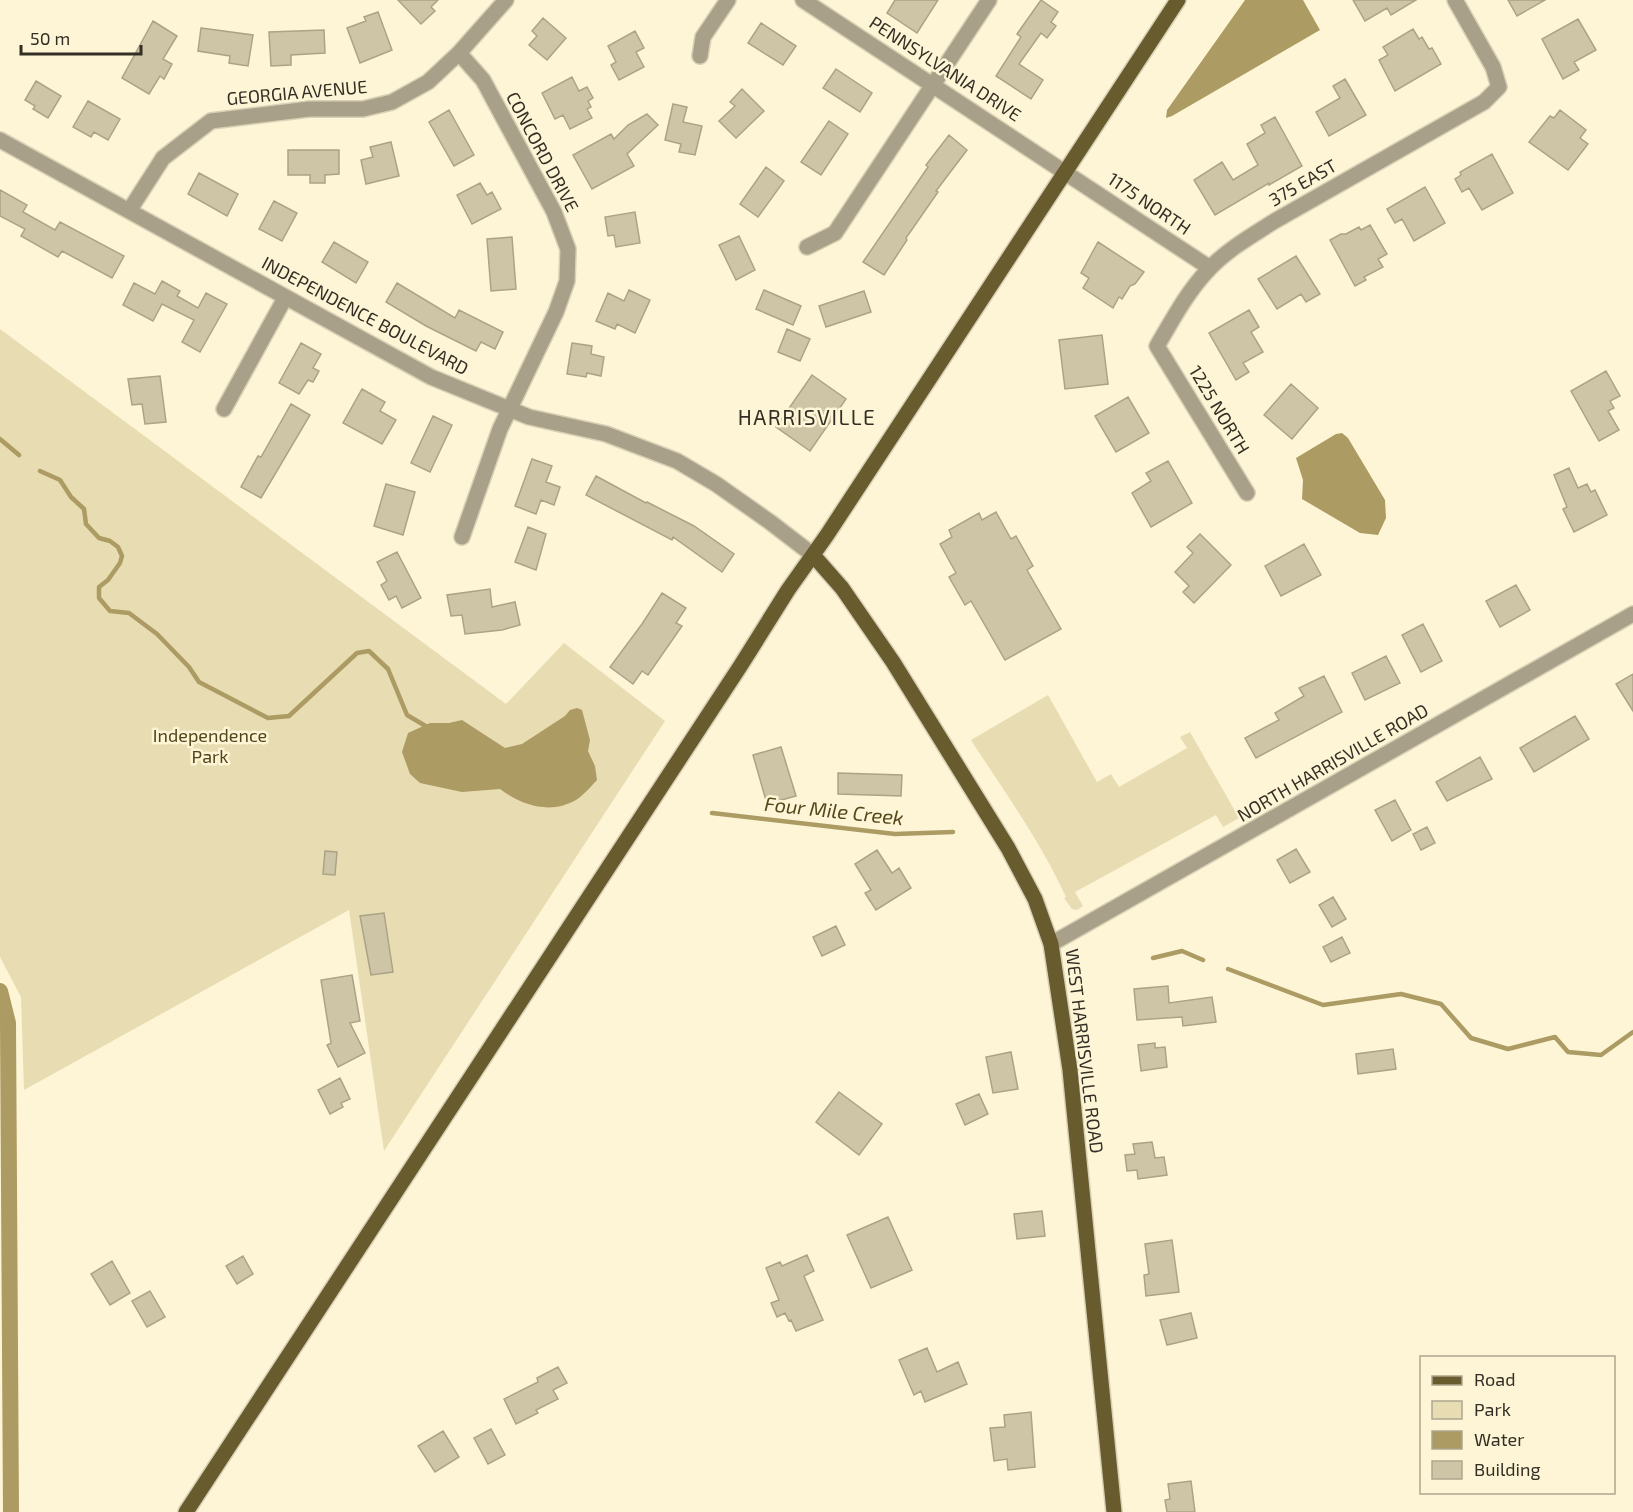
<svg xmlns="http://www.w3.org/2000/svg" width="1633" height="1512" font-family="'Exo 2',sans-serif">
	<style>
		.green { fill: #e8dcb2 }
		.water { fill: #ac9b62 }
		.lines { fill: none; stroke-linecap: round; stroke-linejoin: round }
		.stream { stroke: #ac9b62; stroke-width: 4.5 }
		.canal { stroke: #ac9b62; stroke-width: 16 }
		.building { fill: #cec5a6; stroke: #aca386; stroke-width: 1.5 }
		.minor-casing { stroke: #d9d1b6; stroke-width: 18 }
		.major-casing { stroke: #d9d1b6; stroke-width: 18 }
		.minor { stroke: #a8a088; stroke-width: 15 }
		.major { stroke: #685b2e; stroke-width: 15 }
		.labels { text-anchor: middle; stroke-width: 5; stroke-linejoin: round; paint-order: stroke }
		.street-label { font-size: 18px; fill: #332f24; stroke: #fef5d6 }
		.park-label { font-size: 18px; fill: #514518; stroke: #fef5d6 }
		.water-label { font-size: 20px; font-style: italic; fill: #54471a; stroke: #fef5d6 }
		.quarter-label { font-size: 21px; letter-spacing: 1.5px; fill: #332f24; stroke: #fef5d6 }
	</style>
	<rect width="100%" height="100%" fill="#fef5d6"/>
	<path class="green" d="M0,329L506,704L564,643L665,721L384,1151L349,910L24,1090L21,997L0,957Z
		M1048,695L1097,782L1111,774L1119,787L1187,748L1180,737L1190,732L1239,818L1223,827L1216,815L1075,892L1083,906L1077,910L1072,909L1064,898L1066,897C1040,841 1004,791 971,740Z"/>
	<path class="water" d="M1245,0H1303L1320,30L1172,116L1166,118L1167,110Z
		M1342,433L1348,438L1385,500L1386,518L1378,535L1360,533L1302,499L1303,480L1296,458L1336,434Z
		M577,708L582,710L590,740L588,751L595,766L597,780C591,786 584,795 576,800C550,815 521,805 500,789L462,792L420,783L410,774L402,752L408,733L430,723H449L462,720L505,748L522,744L565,716L570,710Z"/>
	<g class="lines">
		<path class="stream" d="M0,439L19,455
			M40,471L60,480L71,497L84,509L86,524L99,538L110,541L118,547L122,556L120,563L108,580L99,587V598L110,611L129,613L157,634L189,667L199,682L268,718L289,716L357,653L369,651L388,669L407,715L429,728
			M712,813L895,834L953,832
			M1153,958L1182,951L1203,960
			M1228,969L1323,1005L1401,994L1441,1004L1471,1038L1508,1049L1555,1037L1568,1052L1601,1055L1633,1032"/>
		<path class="canal" d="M0,991L8,1023L11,1512"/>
	</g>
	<path class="building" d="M398,0H438L431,7L435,11L421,24Z
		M895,0H938L917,33L887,13Z
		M1041,0L1058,12L1051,22L1056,26L1047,38L1041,33L1019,64L1043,80L1031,99L996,76L1021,37L1017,34Z
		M1353,0H1416L1391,15L1387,8L1365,21Z
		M1508,0H1545L1517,16Z
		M378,12L392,50L360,63L347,28L366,21L364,17Z
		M543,18L566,38L547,60L529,45L537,36L532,31Z
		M1578,19L1596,50L1574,62L1579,70L1563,79L1542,39Z
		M153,21L177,36L163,59L172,64L164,79L160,76L149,94L122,78Z
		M761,23L796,46L783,65L748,43Z
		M201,28L253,35L248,66L229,63L230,56L198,51Z
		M1413,29L1419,39L1422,37L1429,49L1432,48L1441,64L1395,91L1379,60L1388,55L1383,47Z
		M324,30L325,53L291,55V65L271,66L269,32Z
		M635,31L644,48L636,52L644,67L619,80L611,65L616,62L608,46Z
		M836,69L872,93L860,112L823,88Z
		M572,77L579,91L587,87L593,98L588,101L591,107L587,109L592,118L570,129L563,115L555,119L542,93Z
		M1345,79L1366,115L1329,136L1316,112L1340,98L1333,86Z
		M36,81L61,96L48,118L33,109L35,106L25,100Z
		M742,89L764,111L736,138L719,121L735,106L730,102Z
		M88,101L120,119L108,140L94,132L91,137L73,127Z
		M673,104L687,107L683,122L702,126L695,155L679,152L681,144L665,140Z
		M449,110L474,155L454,166L429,122Z
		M1560,110L1586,130L1580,138L1588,144L1568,170L1529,142L1550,116L1554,118Z
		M647,114L658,125L627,154L634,166L592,189L573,155L611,134L614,139L628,125Z
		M1275,117L1302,166L1269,185V183L1215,215L1194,180L1222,162L1233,180L1258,165L1247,144L1265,133L1261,125Z
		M829,121L848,134L821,175L801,162Z
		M949,135L967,150L936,191L938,192L906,238L907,240L884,275L863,262L928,167L926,165Z
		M391,142L399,176L366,184L361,160L373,157L370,147Z
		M288,150H339V174L325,175V183H310V175H288Z
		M1492,154L1513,193L1482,210L1469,188L1462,192L1455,179L1461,175L1460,172Z
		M766,167L784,181L758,217L740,204Z
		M199,173L238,194L227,216L188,194Z
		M480,183L487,195L492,192L501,209L472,224L457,195Z
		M1425,187L1445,223L1414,241L1402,219L1395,223L1387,209Z
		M0,190L27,205L23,212L55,230L60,222L124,256L112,278L62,251L58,257L21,236L25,229L0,216Z
		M274,201L297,213L282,241L259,229Z
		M635,212L640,243L616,247L614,235L608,236L605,217Z
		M1370,225L1387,254L1378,259L1383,267L1364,277L1366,280L1355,286L1330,240L1341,234H1346L1359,227L1361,230Z
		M739,236L755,270L736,280L719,245Z
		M512,237L516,289L491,291L487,239Z
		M334,242L368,262L356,283L322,262Z
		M1098,242L1144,272L1135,284L1130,286L1122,299L1119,297L1113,308L1083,288L1089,278L1081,273Z
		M1296,256L1320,294L1306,302L1301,294L1277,309L1258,279Z
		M162,281L180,291L177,296L198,308L206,293L227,304L200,352L182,342L194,320L162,304L153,321L123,305L134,283L155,294Z
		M397,283L455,318L459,310L503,332L495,349L481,342L476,351L426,326L386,302Z
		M629,290L650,300L635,333L617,324L615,329L596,321L608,293L624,301Z
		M764,290L801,306L793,325L756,309Z
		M864,291L871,312L826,327L819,306Z
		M1249,310L1259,327L1251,332L1263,352L1243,363L1249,372L1236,380L1209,333Z
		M787,329L810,339L800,361L778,352Z
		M1102,335L1108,384L1065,389L1059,340Z
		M301,343L321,354L313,368L319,371L313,382L308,380L299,394L279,383Z
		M572,343L592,346L591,354L604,357L601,376L587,373L586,377L567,374Z
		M1606,371L1620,396L1610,401L1614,408L1608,411L1619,430L1599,441L1571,391Z
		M812,375L846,399L810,451L776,427Z
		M160,376L166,422L145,424L142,404L132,405L128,379Z
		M1291,384L1318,408L1292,439L1264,415Z
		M362,389L385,402L380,411L396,420L382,444L343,423Z
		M1128,397L1149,433L1116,452L1095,416Z
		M291,404L310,415L261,498L241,487L258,456L261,457Z
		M433,416L452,425L430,472L411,463Z
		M532,459L552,466L546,482L560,487L554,505L541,500L536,514L515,506Z
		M1168,461L1192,503L1151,527L1132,493L1151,481L1146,473Z
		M1569,468L1578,488L1587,484L1591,492L1595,490L1607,515L1574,532L1563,509L1567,507L1554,475Z
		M596,476L646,503L647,502L694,526L734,554L722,572L673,537L672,540L586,495Z
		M386,484L415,492L403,535L374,526Z
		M996,512L1011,539L1016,536L1033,566L1027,570L1061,629L1005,660L971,601L965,605L949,577L956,573L940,544L952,537L949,530L979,513L982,520Z
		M528,527L546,534L536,570L515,562Z
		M1200,534L1231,565L1194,603L1183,592L1189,586L1175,572L1193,553L1187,547Z
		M1304,544L1321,575L1281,596L1265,566Z
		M397,552L421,598L402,608L396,596L389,600L381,585L387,581L377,562Z
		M1516,585L1530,610L1500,627L1486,601Z
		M490,589L492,607L515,602L520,625L502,630L465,634L462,615L451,616L447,595Z
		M662,593L686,608L676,623L682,626L648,675L642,671L633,684L610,667L642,624Z
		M1423,624L1442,661L1421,672L1402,635Z
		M1386,656L1400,683L1365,700L1352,673Z
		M1633,674V711L1616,684Z
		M1324,676L1342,712L1256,758L1245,738L1279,720L1275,713L1304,696L1299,688Z
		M1575,716L1589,739L1534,772L1520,748Z
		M781,747L796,796L767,804L753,755Z
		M1480,757L1492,779L1447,801L1436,782Z
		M838,773L902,775L901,796L838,794Z
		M1395,800L1411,830L1392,841L1375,810Z
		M1427,827L1435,843L1421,850L1413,834Z
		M1296,849L1310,872L1290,883L1277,860Z
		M877,850L892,873L899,868L911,888L876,910L865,893L871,890L855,864Z
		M325,851L337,852L335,875L323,874Z
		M1333,897L1346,919L1332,927L1319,905Z
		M384,913L393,972L371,975L360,916Z
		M836,926L845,945L822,956L813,937Z
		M1342,937L1350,953L1331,962L1323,947Z
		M352,975L360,1021L350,1023L365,1053L338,1067L327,1045L331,1043L321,980Z
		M1168,986L1169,1003L1212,997L1216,1022L1183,1026L1182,1017L1137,1020L1134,989Z
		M1155,1043V1048L1165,1047L1167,1067L1141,1071L1138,1045Z
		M1393,1049L1396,1069L1358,1074L1356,1054Z
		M1011,1052L1018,1089L993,1093L986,1057Z
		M340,1078L350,1099L341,1103L343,1107L330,1114L318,1090Z
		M839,1092L882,1124L859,1155L816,1122Z
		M979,1094L988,1114L965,1125L956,1104Z
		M1152,1142L1155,1158L1164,1157L1167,1175L1138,1179L1137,1170L1127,1171L1125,1155L1135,1154L1133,1144Z
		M1042,1211L1045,1236L1017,1239L1014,1214Z
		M888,1217L912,1270L871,1288L847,1235Z
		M1172,1240L1179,1292L1146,1296L1144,1275L1149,1274L1145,1244Z
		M807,1255L814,1271L804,1276L823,1320L796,1331L791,1320L789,1321L785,1313L777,1317L771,1303L779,1300L766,1268L780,1262L782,1266Z
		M243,1256L253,1274L237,1284L226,1266Z
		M112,1261L130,1293L110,1305L91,1274Z
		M150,1291L165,1317L147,1327L132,1301Z
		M1191,1313L1197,1338L1167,1345L1160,1320Z
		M927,1348L937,1372L958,1362L967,1384L925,1402L921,1391L914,1395L899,1360Z
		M558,1367L567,1383L553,1390L558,1399L536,1410L538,1413L516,1424L504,1399L538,1382L537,1378Z
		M1031,1412L1035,1467L1008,1470L1007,1459L994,1461L990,1428L1005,1427L1004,1415Z
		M491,1429L505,1455L488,1464L474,1438Z
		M443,1431L459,1457L435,1472L418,1446Z
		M1191,1481L1195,1512H1167L1165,1500L1170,1499L1168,1484Z"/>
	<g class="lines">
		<defs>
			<path id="minor" d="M803,0L1210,268
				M459,53L483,80L554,212L568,249L567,281L556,312L500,429L462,537
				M700,56L703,37L728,0
				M0,140L431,377L529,417L606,434L677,461L716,484L770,522L813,555
				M129,211L163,158L211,121L309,109H363L392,102L428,82L459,53L506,0
				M807,247L835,233L989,0
				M224,409L285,298
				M1247,493L1157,346C1173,319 1187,292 1209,269C1227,250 1251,236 1273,222L1484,102L1499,87L1493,67L1455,0
				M1051,944L1633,614"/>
			<path id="major" d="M813,555L842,588L893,662L1008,848L1035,899L1051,944L1070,1070L1114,1512
				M186,1512L741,665L788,590L827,535L1178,0"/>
		</defs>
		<use href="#minor" class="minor-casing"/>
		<use href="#major" class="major-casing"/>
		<use href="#minor" class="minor"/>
		<use href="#major" class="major"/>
	</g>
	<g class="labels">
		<g class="street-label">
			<text transform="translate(945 69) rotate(33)" y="6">PENNSYLVANIA DRIVE</text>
			<text transform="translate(297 93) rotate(-5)" y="6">GEORGIA AVENUE</text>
			<text transform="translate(542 152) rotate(62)" y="6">CONCORD DRIVE</text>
			<text transform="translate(1303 183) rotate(-30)" y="6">375 EAST</text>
			<text transform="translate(1149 204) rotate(34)" y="6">1175 NORTH</text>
			<text transform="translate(365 316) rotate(28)" y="6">INDEPENDENCE BOULEVARD</text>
			<text transform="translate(1219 410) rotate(59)" y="6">1225 NORTH</text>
			<text transform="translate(1333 763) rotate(-30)" y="6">NORTH HARRISVILLE ROAD</text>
			<text transform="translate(1084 1051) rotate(83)" y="6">WEST HARRISVILLE ROAD</text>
		</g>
		<g class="park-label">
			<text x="210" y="742">Independence<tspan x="210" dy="21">Park</tspan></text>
		</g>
		<g class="water-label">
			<text transform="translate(834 811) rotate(6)" y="7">Four Mile Creek</text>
		</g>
		<g class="quarter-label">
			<text x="807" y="425">HARRISVILLE</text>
		</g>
	</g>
	<rect x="1420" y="1356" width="195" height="138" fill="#fef5d6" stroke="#ada68f" stroke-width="1.5"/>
	<rect x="1432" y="1376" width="30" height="9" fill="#685b2e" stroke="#ada68f" stroke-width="1.5"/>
	<text x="1474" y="1386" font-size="18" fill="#332f24">Road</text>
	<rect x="1432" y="1401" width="30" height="18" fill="#e8dcb2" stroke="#ada68f" stroke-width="1.5"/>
	<text x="1474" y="1416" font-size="18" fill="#332f24">Park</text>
	<rect x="1432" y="1431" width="30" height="18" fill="#ac9b62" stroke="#ada68f" stroke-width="1.5"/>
	<text x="1474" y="1446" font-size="18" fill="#332f24">Water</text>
	<rect x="1432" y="1461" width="30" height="18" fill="#cec5a6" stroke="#ada68f" stroke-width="1.5"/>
	<text x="1474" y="1476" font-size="18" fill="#332f24">Building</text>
	<path d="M21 45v9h120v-9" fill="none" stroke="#332f24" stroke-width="3"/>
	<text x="30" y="45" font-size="18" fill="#332f24" stroke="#fef5d6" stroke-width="4.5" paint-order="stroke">50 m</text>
</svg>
